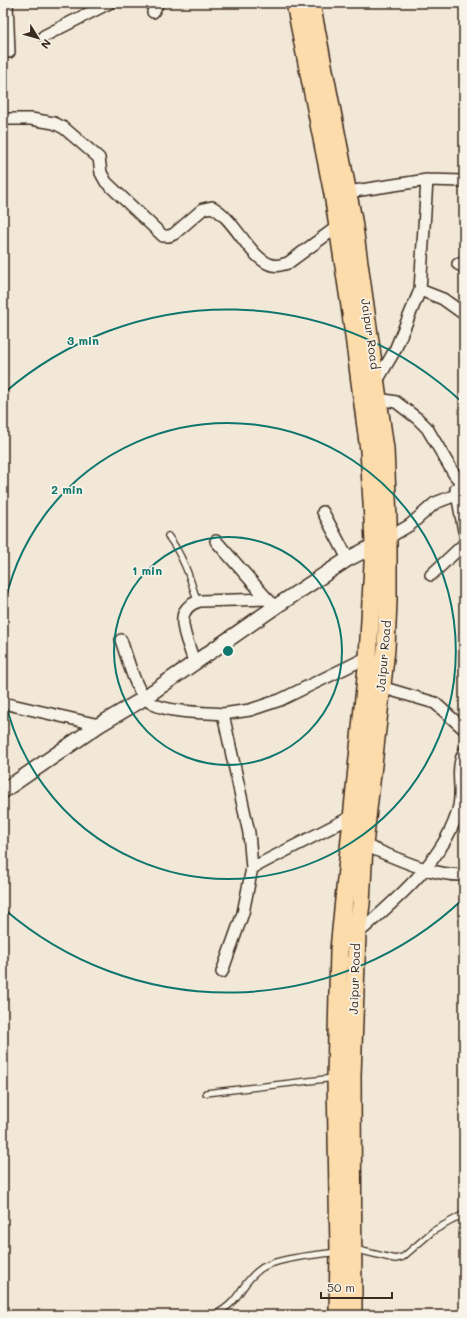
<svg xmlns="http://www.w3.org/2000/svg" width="467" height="1318" font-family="Mali,sans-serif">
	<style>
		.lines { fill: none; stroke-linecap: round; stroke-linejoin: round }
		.service-casing { stroke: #3b2a1e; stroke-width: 8 }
		.minor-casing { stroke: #3b2a1e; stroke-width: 14 }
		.tertiary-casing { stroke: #3b2a1e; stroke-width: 17 }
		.primary-casing { stroke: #3b2a1e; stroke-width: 20 }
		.service { stroke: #f7f3e8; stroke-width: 5.5 }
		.minor { stroke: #f7f3e8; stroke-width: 11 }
		.tertiary { stroke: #f7f3e8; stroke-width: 14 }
		.primary { stroke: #fddcac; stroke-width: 17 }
		.ring { fill: none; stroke: #0f766e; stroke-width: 2 }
		.labels { text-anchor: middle; stroke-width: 3.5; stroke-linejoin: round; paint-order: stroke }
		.street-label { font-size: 12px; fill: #3b2a1e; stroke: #f7f3e8 }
		.centre { fill: #0f766e; stroke: #f7f3e8; stroke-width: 2 }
		.ring-label { font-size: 12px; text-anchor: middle; font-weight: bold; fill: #0f766e; stroke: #f7f3e8; stroke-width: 3.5; stroke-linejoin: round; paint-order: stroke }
	</style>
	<rect width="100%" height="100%" fill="#f2e8d7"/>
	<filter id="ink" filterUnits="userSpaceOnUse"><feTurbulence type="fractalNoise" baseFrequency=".025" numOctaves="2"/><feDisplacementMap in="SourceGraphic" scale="8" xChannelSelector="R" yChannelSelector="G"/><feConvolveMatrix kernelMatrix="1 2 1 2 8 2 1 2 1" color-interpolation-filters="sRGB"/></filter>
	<g filter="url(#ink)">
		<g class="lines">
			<defs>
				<path id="service" d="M168,536C183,556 190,577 197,601
					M206,1093L334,1078
					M354,1249L395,1259L403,1257L433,1231L464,1214
					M214,1315C241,1302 239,1285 259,1270C273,1258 317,1255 337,1252"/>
				<path id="minor" d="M7,3L9,52
					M153,12L158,3
					M44,36L109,3
					M3,119H31L54,123L64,128L99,158L101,173L106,182L163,236H169L174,234L203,209L212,207C234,218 248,255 269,264C276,267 281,265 288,263L337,227
					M341,193L427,180L464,181
					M458,264L464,267
					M420,290L443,299L464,314
					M377,381L395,350L420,290L427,180
					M373,398L396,402L418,419L427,428L454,474L464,486
					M456,489L464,531
					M323,512L348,559
					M388,538L410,525L435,503L456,495
					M216,541L270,602
					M431,575L464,544
					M121,640C126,654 134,685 144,697C158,714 202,712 223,714L249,833L252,868L243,913L222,972
					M194,662C188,640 169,609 200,601L268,599
					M381,687L435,703L464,729
					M3,703L99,725
					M223,714L250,710L280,700L368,657
					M364,845C395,857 430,876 464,875
					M252,868L351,817
					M357,934C394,902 448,857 459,806C463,788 455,770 464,752"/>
				<path id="tertiary" d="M3,791L99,725L138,702L275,607L348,559L383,541"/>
				<path id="primary" d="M295,3L333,194L350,306L369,450L373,520L374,545L368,657L339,950L336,1078L339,1251L338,1315
					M311,3L353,220L385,449L388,520V600L386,649L364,845L361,904L357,934L352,1076L353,1315"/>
			</defs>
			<use href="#service" class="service-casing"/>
			<use href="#minor" class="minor-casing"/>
			<use href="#tertiary" class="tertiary-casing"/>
			<use href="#primary" class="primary-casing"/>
			<use href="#service" class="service"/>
			<use href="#minor" class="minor"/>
			<use href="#tertiary" class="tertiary"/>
			<use href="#primary" class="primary"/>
		</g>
	</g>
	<g class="ring">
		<circle cx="228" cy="651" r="114"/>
		<path d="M3 613A228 228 0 1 1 3 689"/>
		<path d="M463 899A342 342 0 0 1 4 909M4 393A342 342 0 0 1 463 403"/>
	</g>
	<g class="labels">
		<g class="street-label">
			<text transform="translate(370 334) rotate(82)" y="4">Jaipur Road</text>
			<text transform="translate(384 656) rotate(-85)" y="4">Jaipur Road</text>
			<text transform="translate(355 979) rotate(-88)" y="4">Jaipur Road</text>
		</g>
	</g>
	<circle cx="228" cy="651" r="6" class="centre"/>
	<g class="ring-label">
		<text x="83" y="345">3 min</text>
		<text x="67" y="494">2 min</text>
		<text x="147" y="575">1 min</text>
	</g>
	<rect width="467" height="1318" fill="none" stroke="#f7f3e8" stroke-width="16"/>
	<rect x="8" y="8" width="451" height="1302" fill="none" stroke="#3b2a1e" stroke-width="1.5" filter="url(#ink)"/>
	<g transform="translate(38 38) rotate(127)" stroke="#f7f3e8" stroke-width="3" paint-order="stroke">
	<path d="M0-3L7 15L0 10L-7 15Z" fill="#3b2a1e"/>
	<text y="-6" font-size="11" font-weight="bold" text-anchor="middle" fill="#3b2a1e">N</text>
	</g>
	<path d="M321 1292v6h71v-6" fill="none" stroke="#3b2a1e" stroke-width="2"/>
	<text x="327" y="1292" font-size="12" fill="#3b2a1e" stroke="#f7f3e8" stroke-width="3" paint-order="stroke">50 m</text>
</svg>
